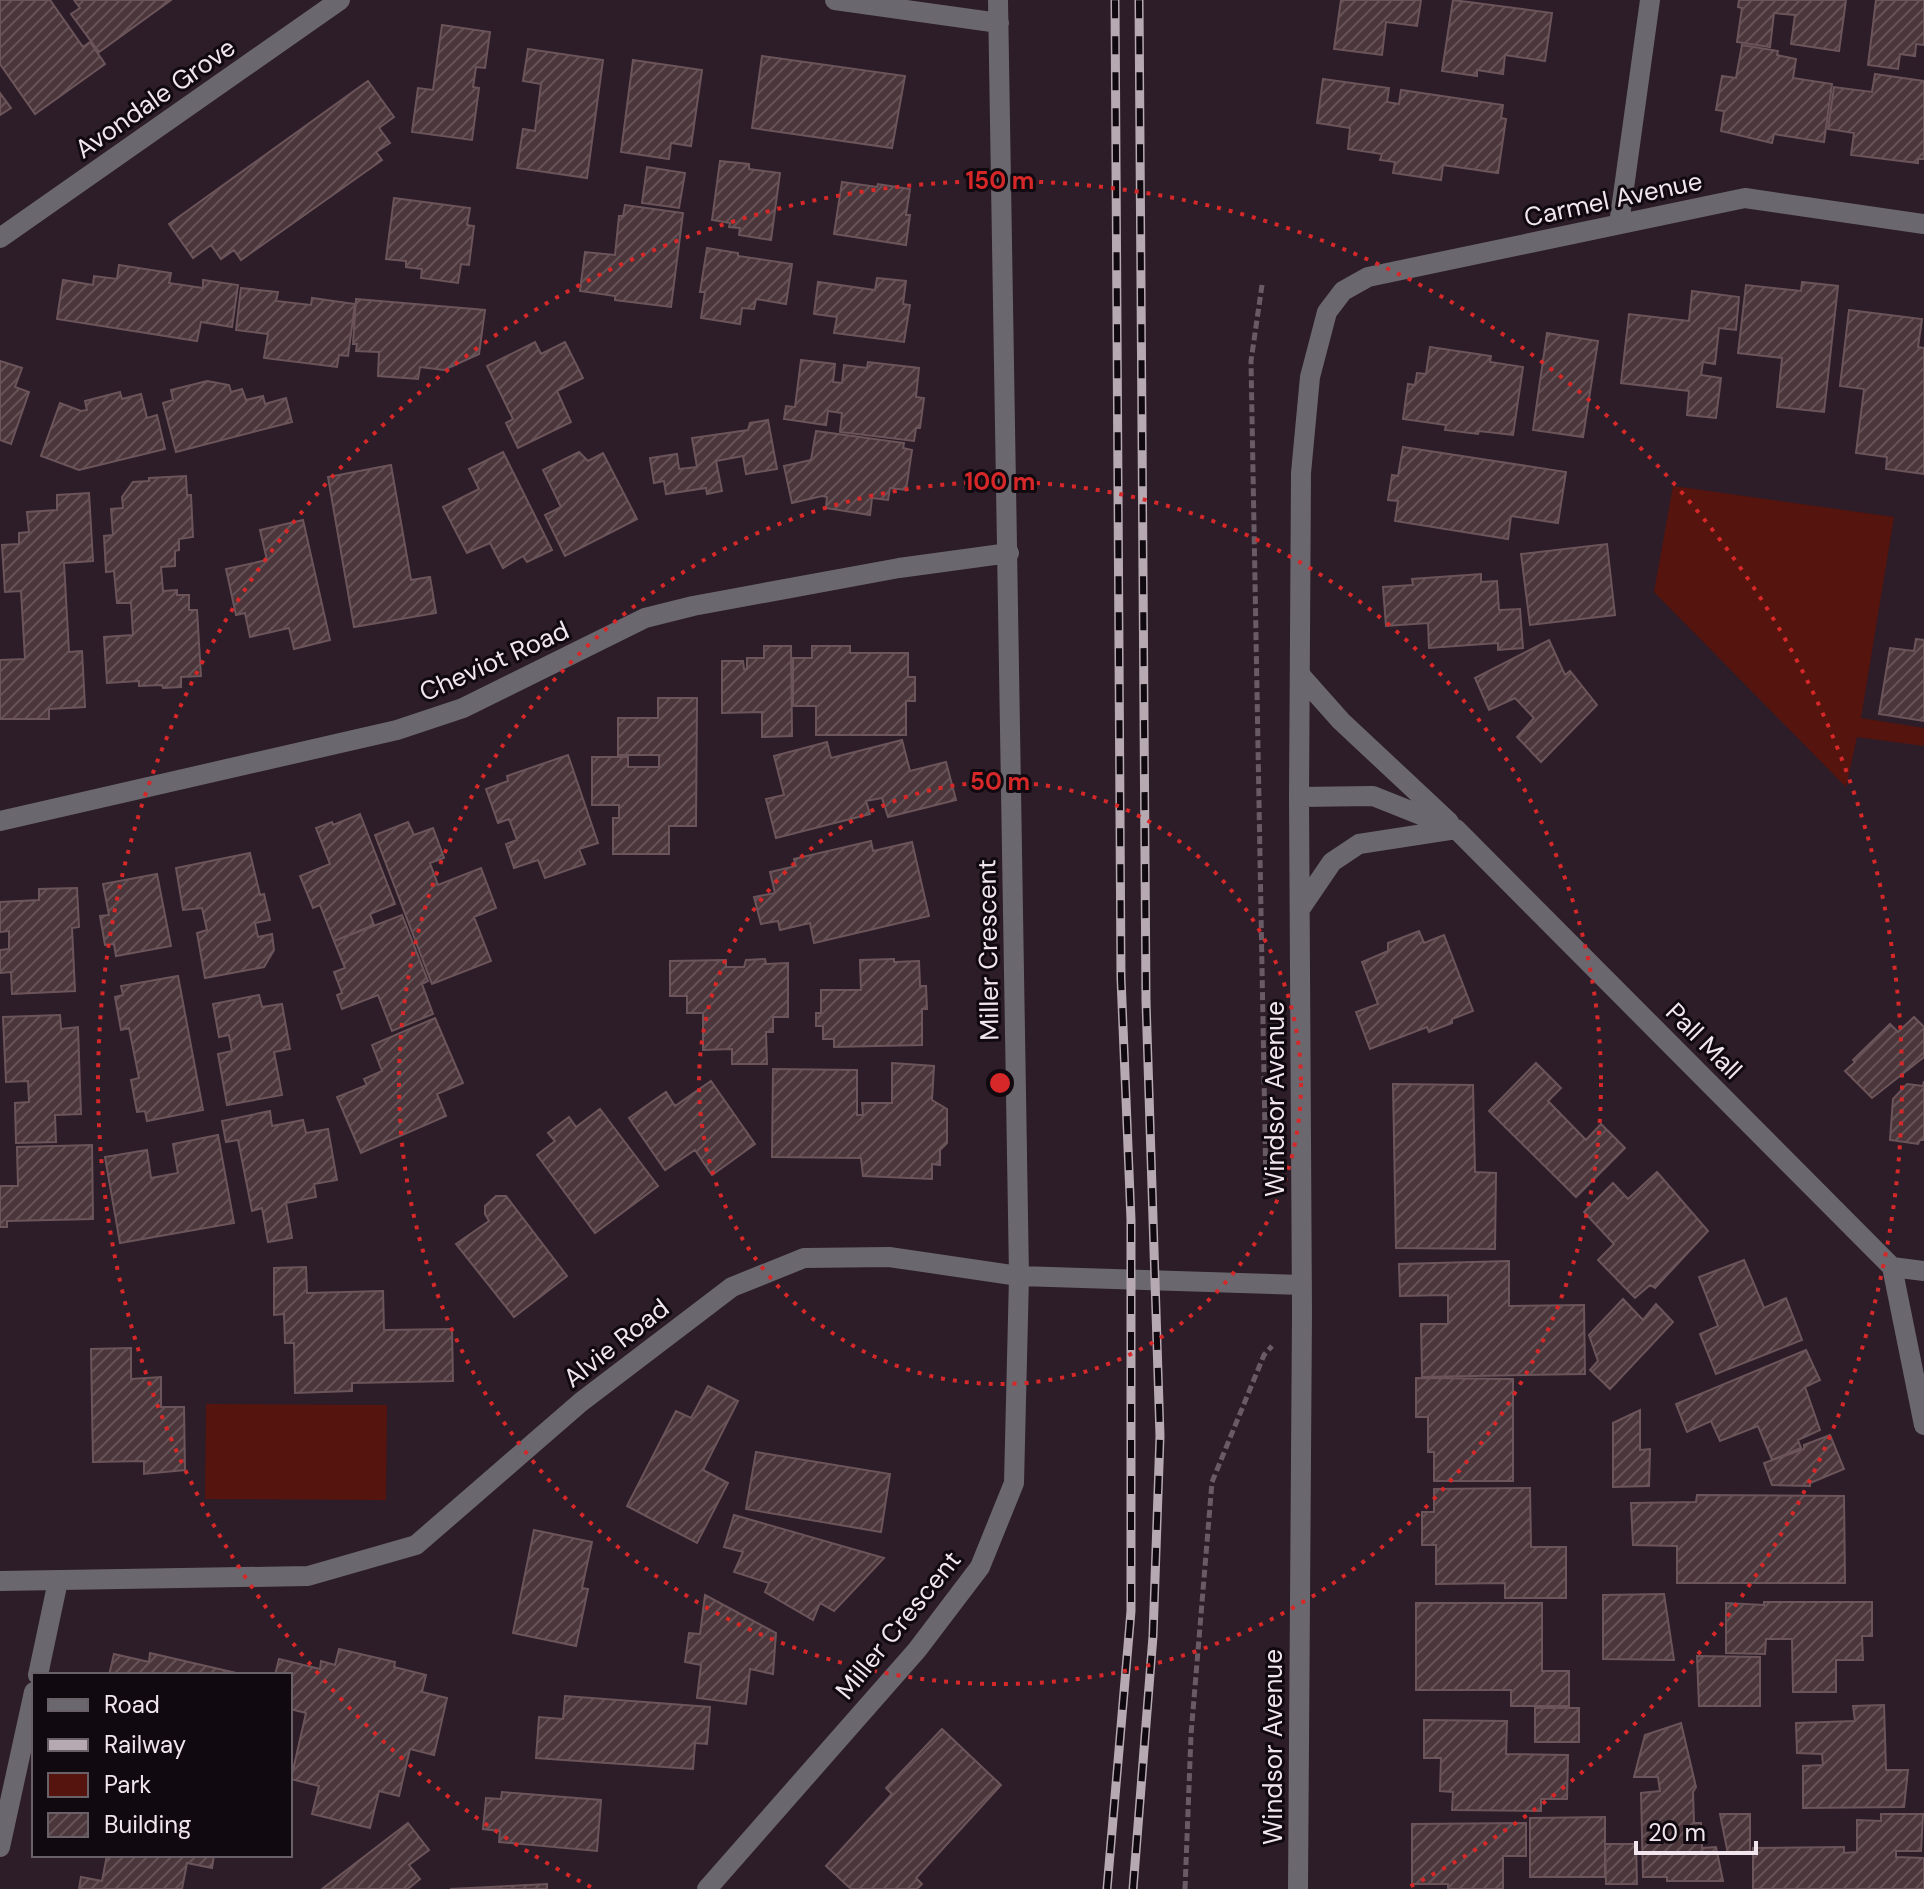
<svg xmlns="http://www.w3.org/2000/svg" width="1924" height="1889" font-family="'DM Sans',sans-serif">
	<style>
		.green { fill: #55140e }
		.building { fill: url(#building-hatch); stroke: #6c555a; stroke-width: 2 }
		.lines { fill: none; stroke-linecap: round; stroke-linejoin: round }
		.path { stroke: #695b65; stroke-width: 5; stroke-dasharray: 8 4; stroke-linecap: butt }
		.minor { stroke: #6b676f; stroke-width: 20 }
		.rail-casing { stroke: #b6a9b2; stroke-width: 9 }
		.rail { stroke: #10090f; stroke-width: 6; stroke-dasharray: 18; stroke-linecap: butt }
		.ring { fill: none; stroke: #d62828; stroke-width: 4; stroke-dasharray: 4 8 }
		.labels { text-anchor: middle; stroke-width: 6; stroke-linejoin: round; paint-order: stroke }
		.street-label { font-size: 26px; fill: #f1e6ee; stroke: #10090f }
		.centre { fill: #d62828; stroke: #10090f; stroke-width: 4 }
		.ring-label { font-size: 24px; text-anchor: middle; font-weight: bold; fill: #d62828; stroke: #10090f; stroke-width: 6; stroke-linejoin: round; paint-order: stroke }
	</style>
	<defs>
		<pattern id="building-hatch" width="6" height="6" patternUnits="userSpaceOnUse" patternTransform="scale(2)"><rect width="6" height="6" fill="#4b363b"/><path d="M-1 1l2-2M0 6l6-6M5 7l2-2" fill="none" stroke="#655358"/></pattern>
	</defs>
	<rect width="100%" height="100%" fill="#2c1d28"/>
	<path class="green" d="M1673,486L1894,517L1861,718L1924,728V746L1857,737L1846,787L1654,592Z
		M206,1404L387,1405L386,1500L205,1499Z"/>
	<path class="building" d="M0,0H50L83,47L90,42L105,64L35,114L0,64Z
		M74,0H171L99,52L71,14L80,8Z
		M1341,0H1421L1417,26L1386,22L1382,55L1334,49Z
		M1453,0L1552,13L1545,61L1505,55L1503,74L1477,70V76L1442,71Z
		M1739,0H1846L1839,51L1791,44L1795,15L1774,13L1770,47L1737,42L1742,8L1738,7Z
		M1876,0H1924V45L1916,44L1915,56L1900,54L1898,69L1868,65Z
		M442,25L490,32L485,68L476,67L473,87L479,88L472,140L412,132L418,88L433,90Z
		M1742,45L1778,51L1777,55L1796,59L1793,78L1832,84L1824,142L1774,134L1772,143L1721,131L1724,111L1716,110L1722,76L1736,78Z
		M528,49L603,60L587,178L517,168L523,129L535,131L541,84L523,81Z
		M762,56L905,76L892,148L752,128Z
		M633,60L702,70L691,146L671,143L669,159L621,152Z
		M1875,74L1924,81V159H1918V163L1851,155L1854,133L1828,129L1834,87L1872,92Z
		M1323,79L1389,88L1387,102L1399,104L1401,90L1503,105L1501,118L1506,119L1498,173L1443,165L1441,180L1393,173L1395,162L1380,160L1382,154L1348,149L1350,128L1317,123Z
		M368,81L394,117L379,128L390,143L376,152L382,160L241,260L234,250L221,259L211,245L193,258L169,224Z
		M0,93L11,108L0,115Z
		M720,161L749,164V169L780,173L771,240L739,235L740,228L729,227L730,223L712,220Z
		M647,167L685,173L679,208L642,203Z
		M842,182L877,187L878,184L910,189L906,215H910L906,245L834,234Z
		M394,198L470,208L467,225L474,226L469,265L461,264L458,283L421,278L422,269L406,267V261L386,259Z
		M625,205L683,213L671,307L615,300V296L580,291L585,252L615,255L619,216H623Z
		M707,248L738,253V256L792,264L786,304L756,299L754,309L742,308L740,324L701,318L705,292H700Z
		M119,265L171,273L169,283L203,288V280L238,285L232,327L201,322L197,341L57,319L63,280L93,285L94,276L117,279Z
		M877,278L906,281L903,304L910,305L904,342L834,333L837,317L814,314L818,282L875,290Z
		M1802,282L1838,286L1824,412L1777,407L1782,358L1738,353L1746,285L1801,291Z
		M241,288L278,292L276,301L311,305L312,298L355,304L348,356L339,355L337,367L264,358L268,334L236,330Z
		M1692,291L1739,297L1736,330L1719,328L1715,364L1703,362L1701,375L1721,378L1716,418L1687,415L1689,391L1621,383L1629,314L1689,321Z
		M356,299L485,310L479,354L444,370L420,367L418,379L378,376L379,352L356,351L357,344H353Z
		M1849,310L1922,319L1918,347L1924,348V474L1886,469L1887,457L1856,453L1864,389L1840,386Z
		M1547,333L1598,341L1583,437L1533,430Z
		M535,342L541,354L565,342L583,378L557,391L571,422L518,448L506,423L513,419L487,366Z
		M1430,347L1491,356L1490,362L1523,367L1513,435L1479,431L1478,434L1445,430L1446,425L1403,419L1408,384L1415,385L1417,373L1426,374Z
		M801,360L835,364L833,382L842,383L844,365L867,368L868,362L919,368L916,397L924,398L920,428H916L914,441L840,432L842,413L828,411L826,425L784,419L786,406L795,407Z
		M0,361L22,368L15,387L29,392L11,444L0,440Z
		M207,381L229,385L231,392L242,389L246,400L263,396L265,404L286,398L292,422L176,452L163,403L173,400L171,390Z
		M120,392L122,399L141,394L147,418L157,415L165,449L79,470L41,456L60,403L81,411L87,410L85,401Z
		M768,420L777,469L746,474L743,456L716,461L722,491L707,494L706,488L666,494L664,481L654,483L650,458L677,454L679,469L697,467L692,438L748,430L750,423Z
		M816,431L904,443L903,448L912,450L906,490L890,488L888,500L872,498L870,515L826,508L827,497L822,496L792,503L784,466L811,460Z
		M1403,447L1566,472L1558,523L1511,516L1508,539L1395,521L1398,501L1388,500L1392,475L1398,476Z
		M503,452L552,550L527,562L523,556L503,568L490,543L467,553L443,507L479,489L469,469Z
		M579,452L588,461L603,453L637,519L565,556L545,515L561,507L543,470Z
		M391,465L411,580L430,577L436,613L354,627L328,477Z
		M186,476L187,495H191L193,537L179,539V550L175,551V566L161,567L163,591L177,590V595H189V610H197L201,676L181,677V687L163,688L162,685L139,686V681L107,683L104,637L133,635L131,603H117L114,571L106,572L104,536L113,535L111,509L123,508L122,497L133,482L149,481V478Z
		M89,493L93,561L64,563L69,652L82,651L85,707L49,709V719H0V660L25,659L21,591L5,592L2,545L19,544V533L29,532L27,512L57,510V495Z
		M303,520L330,640L294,649L289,628L250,637L245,613L236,615L226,569L267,560L260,530Z
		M1607,544L1615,615L1530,625L1521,554Z
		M1481,574V582L1497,581L1499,610L1520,609L1523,648L1498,650V643L1429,648L1428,623L1386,626L1383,587L1413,585L1412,579Z
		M1916,639L1924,640V721L1879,714L1890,648L1914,651Z
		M1549,640L1565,675L1570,671L1597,705L1541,762L1517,737L1534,718L1515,698L1489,710L1475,678Z
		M764,646H791L792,736L762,737V712L722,713V661H743L744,669H747V658H764Z
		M812,646H850V653H908V677H915V701H906V735H816V706H793V658H812Z
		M658,698H697L696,826H669V854H613V818H619V805H592V757H628V767H659V755H618V718H658Z
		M902,740L910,771L946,762L956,800L888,817L882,798L866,801L870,814L776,838L766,799L784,795L774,756L827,742L831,758Z
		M568,755L598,843L579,849L585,864L545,878L538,860L514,868L506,844L517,840L509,819L498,823L486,789L508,781L507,776Z
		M360,814L395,904L370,914L374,925L334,941L320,905L313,908L300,876L330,864L316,828L332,822L333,825Z
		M408,822L414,835L433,828L444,858L430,863L438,885L481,868L496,908L474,917L491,961L432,984L375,835Z
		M871,841L873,851L912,842L929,916L814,943L810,923L780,930L778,921L761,924L754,897L775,893L770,872L796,866L794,859Z
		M250,853L260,895L264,894L270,920L255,923L258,937L272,934L274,950L264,967L205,978L197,933L207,930L202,908L183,910L176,868Z
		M157,874L171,946L116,956L114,944L105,945L100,916L109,915L103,884Z
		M77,888L79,927L72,928L75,991L12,994L11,972L0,973V950L9,949V931L0,932V902L39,900V889Z
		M402,915L428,981L422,984L433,1014L392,1031L378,995L342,1009L337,995L342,993L334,972L345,968L334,941Z
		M1419,931L1424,943L1444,935L1473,1011L1452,1019V1023L1429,1032L1427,1027L1370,1049L1356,1012L1378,1004L1362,962L1388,951V943Z
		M765,959L766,964L788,963V1017H773V1032H766L767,1064H732V1049L703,1050V1013H687V996H670V961L726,960V967H744L746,960Z
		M894,959V962L919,961L920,986H926L927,1009H922V1045L834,1047V1039H823V1026H816V1013H821V990H861L860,960Z
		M178,976L203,1110L147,1121L145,1111L137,1112L131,1080L139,1078L129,1028L121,1030L115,997L123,995L121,986Z
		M259,995L262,1007L282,1004L290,1049L274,1052L282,1095L227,1105L218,1054L232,1051L229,1035L219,1037L213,1004Z
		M60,1015L61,1029L78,1027L81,1114L55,1115L56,1142L16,1143L15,1103L29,1102L28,1081L6,1082L3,1017Z
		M1914,1017L1924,1027V1057L1872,1098L1845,1071L1855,1062L1853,1060L1890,1024L1898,1032Z
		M435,1018L463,1083L437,1094L446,1116L361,1153L337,1097L367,1085L364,1079L382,1071L372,1045Z
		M892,1063L934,1066L932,1100L947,1109V1143L940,1150V1165L932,1164V1179L863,1176L861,1158L772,1157L773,1069L857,1070V1115H863L862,1103H892Z
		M1536,1063L1561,1088L1548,1101L1586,1140L1601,1124L1625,1148L1576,1197L1489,1111Z
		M711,1081L755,1144L712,1175L695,1150L665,1170L629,1118L666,1092L675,1106Z
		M1924,1081V1140H1920L1918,1144L1890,1140L1893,1099L1907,1084L1923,1086Z
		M1393,1084L1473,1085L1475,1172L1496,1173L1495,1249L1396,1248Z
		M600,1109L658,1186L595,1233L537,1155L555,1141L548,1133L569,1117L576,1127Z
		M270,1111L272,1126L303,1120L306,1133L328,1129L337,1180L314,1184L316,1197L286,1203L292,1238L268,1242L262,1208L252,1211L238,1140L226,1142L222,1121Z
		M218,1135L234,1223L120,1243L105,1157L147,1150L151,1178L178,1173L173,1144Z
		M92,1145L93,1219L7,1221V1227H0V1186H18L17,1147Z
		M1657,1172L1708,1231L1655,1288L1650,1285L1635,1298L1598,1260L1614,1244L1584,1212L1613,1183L1628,1199Z
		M496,1196H506L567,1276L514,1317L456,1244L489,1221L485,1214V1206Z
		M1744,1260L1764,1308L1786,1298L1802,1340L1716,1374L1700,1334L1718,1326L1699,1277Z
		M1509,1261V1306L1584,1305L1585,1374L1422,1377L1421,1324H1448V1295L1400,1296L1399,1264Z
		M306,1267L307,1293L383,1291L384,1330L452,1329L453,1381L352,1383V1391L295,1393L294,1343H285L284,1314L274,1315V1268Z
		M1623,1299L1643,1320L1656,1304L1673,1322L1610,1389L1590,1370L1598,1361L1589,1335Z
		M131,1348V1379L161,1377V1407H184L185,1470L144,1474V1461L93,1462L91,1349Z
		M1806,1350L1820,1380L1805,1387L1820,1430L1798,1440L1801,1448L1772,1460L1758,1426L1720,1441L1711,1421L1687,1432L1676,1404Z
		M1416,1378L1513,1379V1481H1434V1452H1428V1417H1416Z
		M708,1386L738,1401L703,1470L728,1483L697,1543L627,1506L676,1411L691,1418Z
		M1640,1410V1450L1650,1449L1649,1486L1613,1487V1423Z
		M1830,1435L1844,1469L1810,1483V1486L1772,1485L1764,1463L1804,1449V1445Z
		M756,1452L890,1474L881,1532L746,1509Z
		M1530,1488L1531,1547H1566V1598H1505V1583L1436,1584V1545H1422V1512H1434V1489Z
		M1697,1495L1844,1496L1845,1583H1677V1546L1633,1545L1631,1503L1696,1502Z
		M734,1515L884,1558L834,1611L820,1603L813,1620L765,1592L769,1583L734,1572L743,1552L724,1547Z
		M534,1530L592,1542L582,1588L588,1589L576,1646L513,1633Z
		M1664,1594L1674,1660L1603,1659V1595Z
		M705,1595L776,1633L773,1674L750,1669L746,1704L697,1698L701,1665L685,1662L689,1633L700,1634Z
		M1764,1602H1872V1636H1862L1863,1660H1836V1692H1793L1792,1639H1766L1765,1654L1726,1653V1603L1764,1605Z
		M1416,1603H1542V1671H1569V1706H1511V1690H1416Z
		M339,1649L395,1662L394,1667L426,1675L422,1692L447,1698L434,1755L410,1749L399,1796L379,1791L370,1828L312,1814L319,1786L291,1779L306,1713L290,1709V1675H275L279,1659L320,1669L321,1661L335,1665Z
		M150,1653L245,1675H109L114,1654L149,1662Z
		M1697,1656L1760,1657V1706H1699Z
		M565,1696L710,1707L707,1744L695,1743L693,1769L536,1758L539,1717L563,1719Z
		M1884,1705L1886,1770H1908L1904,1807L1803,1808V1766L1823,1765L1822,1754L1797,1753L1796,1723L1855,1721L1853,1706Z
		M1535,1708H1579V1742H1535Z
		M1424,1720L1507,1721L1506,1754L1568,1755L1567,1799H1541V1811L1452,1810L1453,1792L1440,1791L1441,1758H1424Z
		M1681,1723L1696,1787L1693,1792L1694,1823H1701L1702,1848L1716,1847L1723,1881H1667V1877H1643L1641,1793L1660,1791L1658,1777H1634L1645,1735Z
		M942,1729L1001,1785L916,1878L922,1884L917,1889H851L826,1866L892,1794L886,1788Z
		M502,1792L601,1800L597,1851L499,1842L500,1831L483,1829L486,1798L501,1799Z
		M1720,1814H1750V1851L1728,1854Z
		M1881,1814H1923L1921,1851H1896V1857L1924,1858V1889H1753V1848L1844,1847V1853L1857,1852V1820L1881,1821Z
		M1605,1817V1877H1530V1818Z
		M408,1823L429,1850L409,1865L420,1879L408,1889H322Z
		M1526,1823V1856H1503V1889H1448V1884H1412V1824Z
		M1605,1844H1636L1637,1884H1606Z
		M107,1855H214L212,1868L187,1863L182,1889H79L81,1877L102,1881Z
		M547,1884V1889H450Z"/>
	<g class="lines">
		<path class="path" d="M1262,285L1251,361L1266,1188
			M1185,1889L1191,1735L1212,1482L1264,1355L1272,1346"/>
		<path class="minor" d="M835,0L999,23
			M1619,224L1650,0
			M0,238L340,0
			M1301,676L1341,721L1449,822
			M1299,797L1373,796L1456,829L1892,1267L1924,1271
			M0,821L397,730L463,708L645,618L693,606L899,568L1009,553
			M1300,909L1332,862L1359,844L1456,829
			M1892,1267L1924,1425
			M0,1581L308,1576L416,1545L581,1402L732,1287L804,1258L889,1257L1019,1276L1302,1285
			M38,1675L58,1581
			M0,1847L34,1692
			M707,1889L917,1650L980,1567L1014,1483L1019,1276L998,0
			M1298,1889L1302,1313L1299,797L1301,473L1310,377L1327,312L1343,291L1368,277L1745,198L1924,224"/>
		<defs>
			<path id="rail" d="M1107,1889L1131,1611V1220L1121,978L1115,0
				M1133,1889L1153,1636L1160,1436L1146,1001L1139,0"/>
		</defs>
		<use href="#rail" class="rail-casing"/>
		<use href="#rail" class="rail"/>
	</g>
	<g class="ring">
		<circle cx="1000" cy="1083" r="301"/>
		<circle cx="1000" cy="1083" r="601"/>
		<path d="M591 1887A902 902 0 1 1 1409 1887"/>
	</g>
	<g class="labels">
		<g class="street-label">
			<text transform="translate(155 98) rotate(-35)" y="9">Avondale Grove</text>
			<text transform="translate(1613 199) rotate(-12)" y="9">Carmel Avenue</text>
			<text transform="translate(494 661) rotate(-24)" y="9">Cheviot Road</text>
			<text transform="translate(988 950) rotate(-91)" y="9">Miller Crescent</text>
			<text transform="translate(1704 1041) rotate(45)" y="9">Pall Mall</text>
			<text transform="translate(1275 1099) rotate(-90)" y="9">Windsor Avenue</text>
			<text transform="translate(616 1343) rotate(-38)" y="9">Alvie Road</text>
			<text transform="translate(898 1625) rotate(-51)" y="9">Miller Crescent</text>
			<text transform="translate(1273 1747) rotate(-90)" y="9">Windsor Avenue</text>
		</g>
	</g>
	<circle cx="1000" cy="1083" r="12" class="centre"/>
	<g class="ring-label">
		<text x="1000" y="189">150 m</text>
		<text x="1000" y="490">100 m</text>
		<text x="1000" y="790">50 m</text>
	</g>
	<rect x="32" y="1673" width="260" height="184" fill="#10090f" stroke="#6a6168" stroke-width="2"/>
	<rect x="48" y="1699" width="40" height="12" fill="#6b676f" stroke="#6a6168" stroke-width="2"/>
	<text x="104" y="1713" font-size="24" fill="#f1e6ee">Road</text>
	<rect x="48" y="1739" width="40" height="12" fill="#b6a9b2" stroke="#6a6168" stroke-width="2"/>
	<text x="104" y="1753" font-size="24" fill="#f1e6ee">Railway</text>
	<rect x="48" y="1773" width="40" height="24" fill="#55140e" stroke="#6a6168" stroke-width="2"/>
	<text x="104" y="1793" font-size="24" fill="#f1e6ee">Park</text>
	<rect x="48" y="1813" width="40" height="24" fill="url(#building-hatch)" stroke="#6a6168" stroke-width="2"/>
	<text x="104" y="1833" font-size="24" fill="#f1e6ee">Building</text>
	<path d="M1636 1841v12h120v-12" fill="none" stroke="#f1e6ee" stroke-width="4"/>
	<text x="1648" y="1841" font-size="24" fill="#f1e6ee" stroke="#10090f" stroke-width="6" paint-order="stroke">20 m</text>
</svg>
